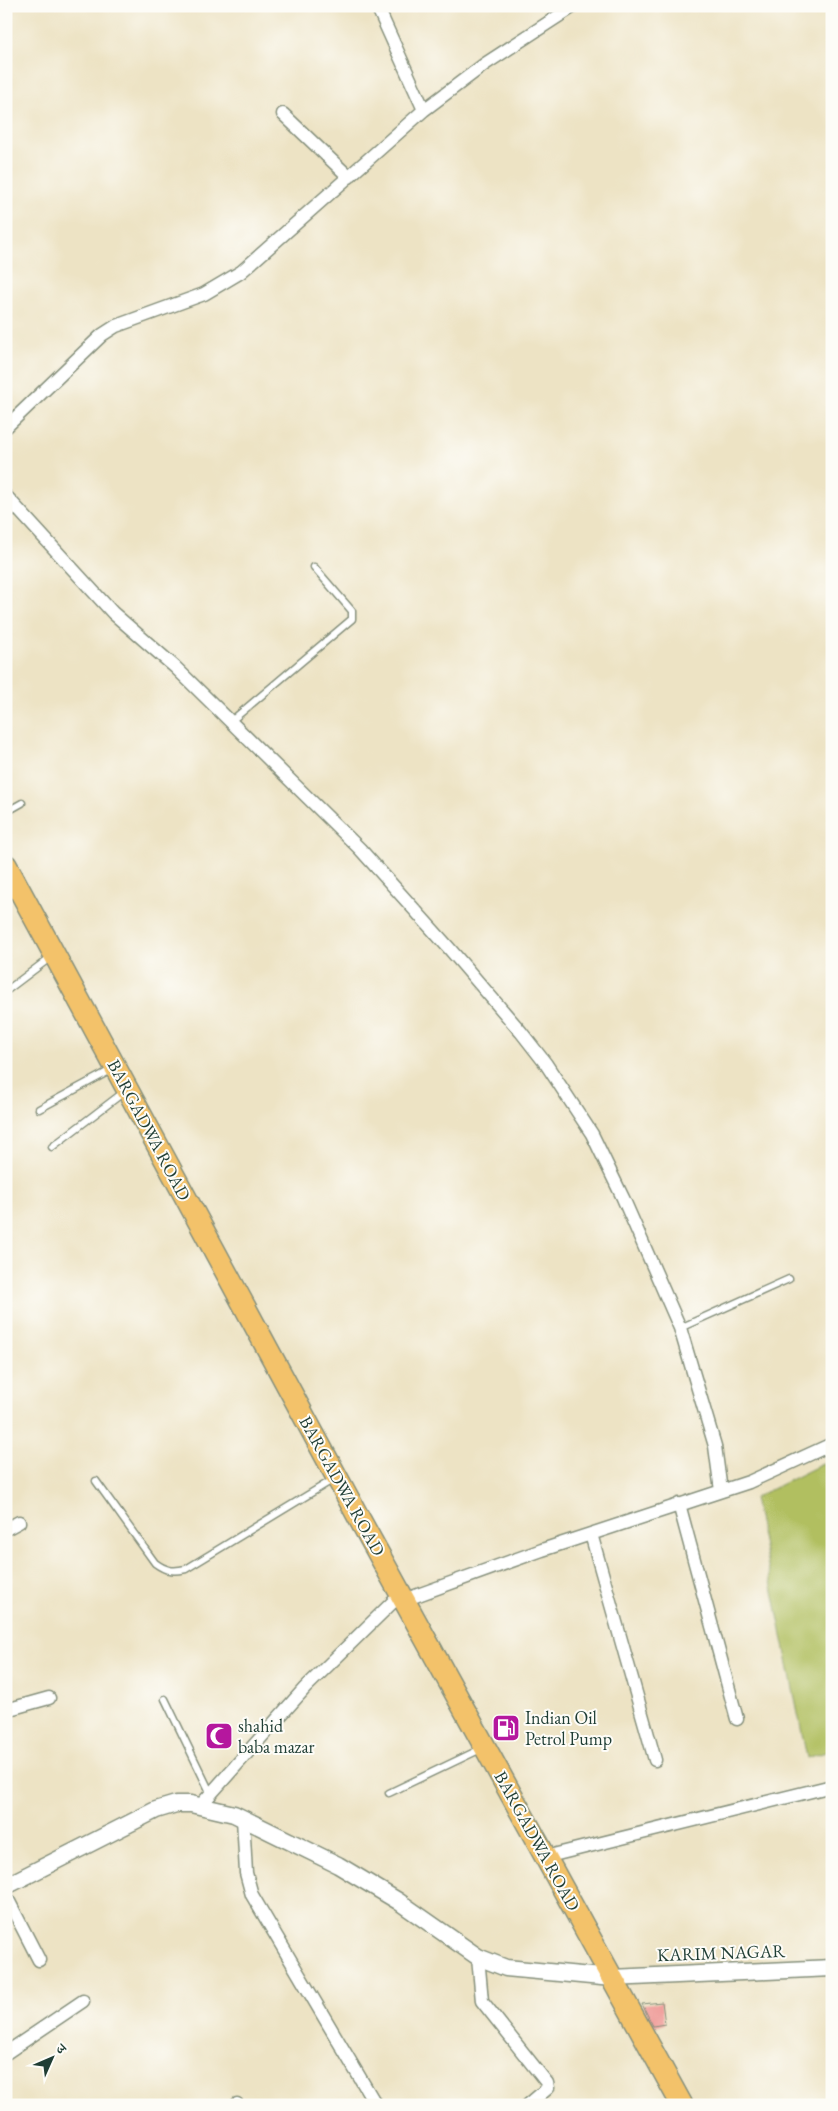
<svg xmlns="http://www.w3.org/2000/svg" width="838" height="2111" font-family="'EB Garamond','Noto Serif Devanagari',serif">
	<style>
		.green { fill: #b1bf61; stroke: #687e4a }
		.building { fill: #ee9492 }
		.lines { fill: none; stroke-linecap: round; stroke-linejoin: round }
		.service-casing { stroke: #86907c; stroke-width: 9 }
		.minor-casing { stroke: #86907c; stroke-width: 15 }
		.tertiary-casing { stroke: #86907c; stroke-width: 19 }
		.primary-casing { stroke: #86907c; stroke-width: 24 }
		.service { stroke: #fff; stroke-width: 6 }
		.minor { stroke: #fff; stroke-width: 12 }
		.tertiary { stroke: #fff; stroke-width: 16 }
		.primary { stroke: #f3c26a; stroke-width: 21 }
		.labels { text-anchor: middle; stroke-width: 4; stroke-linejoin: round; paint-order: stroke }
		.street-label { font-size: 18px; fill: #1f3d34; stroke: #fdfcf7 }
		.poi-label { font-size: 18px; fill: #1f3d34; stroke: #fdfcf7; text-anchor: start }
	</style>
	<rect width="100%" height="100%" fill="#fdfcf7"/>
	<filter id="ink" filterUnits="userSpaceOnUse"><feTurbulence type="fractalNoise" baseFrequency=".02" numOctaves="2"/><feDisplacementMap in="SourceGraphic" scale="10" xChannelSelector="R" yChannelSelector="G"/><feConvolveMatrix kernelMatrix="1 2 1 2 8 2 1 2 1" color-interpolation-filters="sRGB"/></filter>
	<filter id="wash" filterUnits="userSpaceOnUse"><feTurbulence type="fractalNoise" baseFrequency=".0096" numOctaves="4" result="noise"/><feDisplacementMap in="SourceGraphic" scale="20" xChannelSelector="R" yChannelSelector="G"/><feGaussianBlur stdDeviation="1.12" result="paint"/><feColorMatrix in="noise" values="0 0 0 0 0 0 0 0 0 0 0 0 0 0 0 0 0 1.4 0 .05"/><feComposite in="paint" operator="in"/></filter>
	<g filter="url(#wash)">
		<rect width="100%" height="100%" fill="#ede3c4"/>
		<path class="green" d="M832,1459V1750L807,1758L754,1498Z"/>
		<g id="blocks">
			<path class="building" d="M662,2002L665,2024L653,2026L642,2004Z"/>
		</g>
	</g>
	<g filter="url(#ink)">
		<use href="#blocks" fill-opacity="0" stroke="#86907c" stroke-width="1"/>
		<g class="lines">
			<defs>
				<path id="service" d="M230,722L352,619V611L314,567
					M6,812L22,803
					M6,991L51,957
					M39,1109L113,1069
					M52,1147L124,1092
					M680,1328L789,1279
					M96,1481L155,1563C166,1571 173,1572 186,1569L334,1479
					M165,1699L211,1794
					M389,1793L483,1748"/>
				<path id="minor" d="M377,6L424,110
					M283,114L349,177
					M6,427L102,335L116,326L204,294L241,272L424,110L485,64L574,6
					M6,496L113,613L175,667L360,849L448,947L521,1032L546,1064L592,1134L623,1198L680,1328L715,1446L721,1491
					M679,1504L737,1719
					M6,1529L19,1522
					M591,1534L655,1760
					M404,1600L542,1550L749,1482L832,1444
					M6,1710L49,1698
					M200,1806L305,1688L401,1594
					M243,1818L246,1873L252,1895L376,2105
					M545,1857L832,1786
					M6,1896L39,1960
					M478,1957L482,2001L547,2083L548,2088L528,2105
					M6,2053L83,2001
					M237,2104V2105"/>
				<path id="tertiary" d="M6,1886L156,1810L176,1804H191L234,1814L338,1865L398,1901L478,1957L506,1968L612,1978L832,1968"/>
				<path id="primary" d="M6,865L360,1520L682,2105"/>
			</defs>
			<use href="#service" class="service-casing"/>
			<use href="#minor" class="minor-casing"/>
			<use href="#tertiary" class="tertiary-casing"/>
			<use href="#primary" class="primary-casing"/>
			<use href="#service" class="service"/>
			<use href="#minor" class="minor"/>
			<use href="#tertiary" class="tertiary"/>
			<use href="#primary" class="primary"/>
		</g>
	</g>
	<defs>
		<symbol id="fuel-square" viewBox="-11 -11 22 22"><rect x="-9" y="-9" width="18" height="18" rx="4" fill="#b5179e" stroke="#fdfcf7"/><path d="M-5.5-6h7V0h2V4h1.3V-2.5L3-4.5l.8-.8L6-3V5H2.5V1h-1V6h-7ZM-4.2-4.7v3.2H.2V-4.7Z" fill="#fff"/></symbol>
		<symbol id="mosque-square" viewBox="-11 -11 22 22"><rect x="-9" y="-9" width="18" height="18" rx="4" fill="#b5179e" stroke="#fdfcf7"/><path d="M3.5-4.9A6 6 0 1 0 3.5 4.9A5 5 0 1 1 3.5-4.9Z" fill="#fff"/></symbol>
	</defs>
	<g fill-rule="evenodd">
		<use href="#fuel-square" x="490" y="1712" width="32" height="32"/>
		<use href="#mosque-square" x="203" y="1720" width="32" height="32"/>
	</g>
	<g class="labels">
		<g class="street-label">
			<text transform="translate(149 1130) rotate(62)" y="6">BARGADWA ROAD</text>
			<text transform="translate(342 1486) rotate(61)" y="6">BARGADWA ROAD</text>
			<text transform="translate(537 1841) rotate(61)" y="6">BARGADWA ROAD</text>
			<text transform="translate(721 1953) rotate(-2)" y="6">KARIM NAGAR</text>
		</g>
		<g class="poi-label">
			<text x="525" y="1724">Indian Oil<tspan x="525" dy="21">Petrol Pump</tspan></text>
			<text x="238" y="1732">shahid<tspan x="238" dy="21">baba mazar</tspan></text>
		</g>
	</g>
	<rect width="838" height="2111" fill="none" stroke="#fdfcf7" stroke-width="25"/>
	<g transform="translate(52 2058) rotate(45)" stroke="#fdfcf7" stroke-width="4" paint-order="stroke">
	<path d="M0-4L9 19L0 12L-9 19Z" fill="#1f3d34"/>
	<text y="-8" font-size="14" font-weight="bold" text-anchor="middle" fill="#1f3d34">उ</text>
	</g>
</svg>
